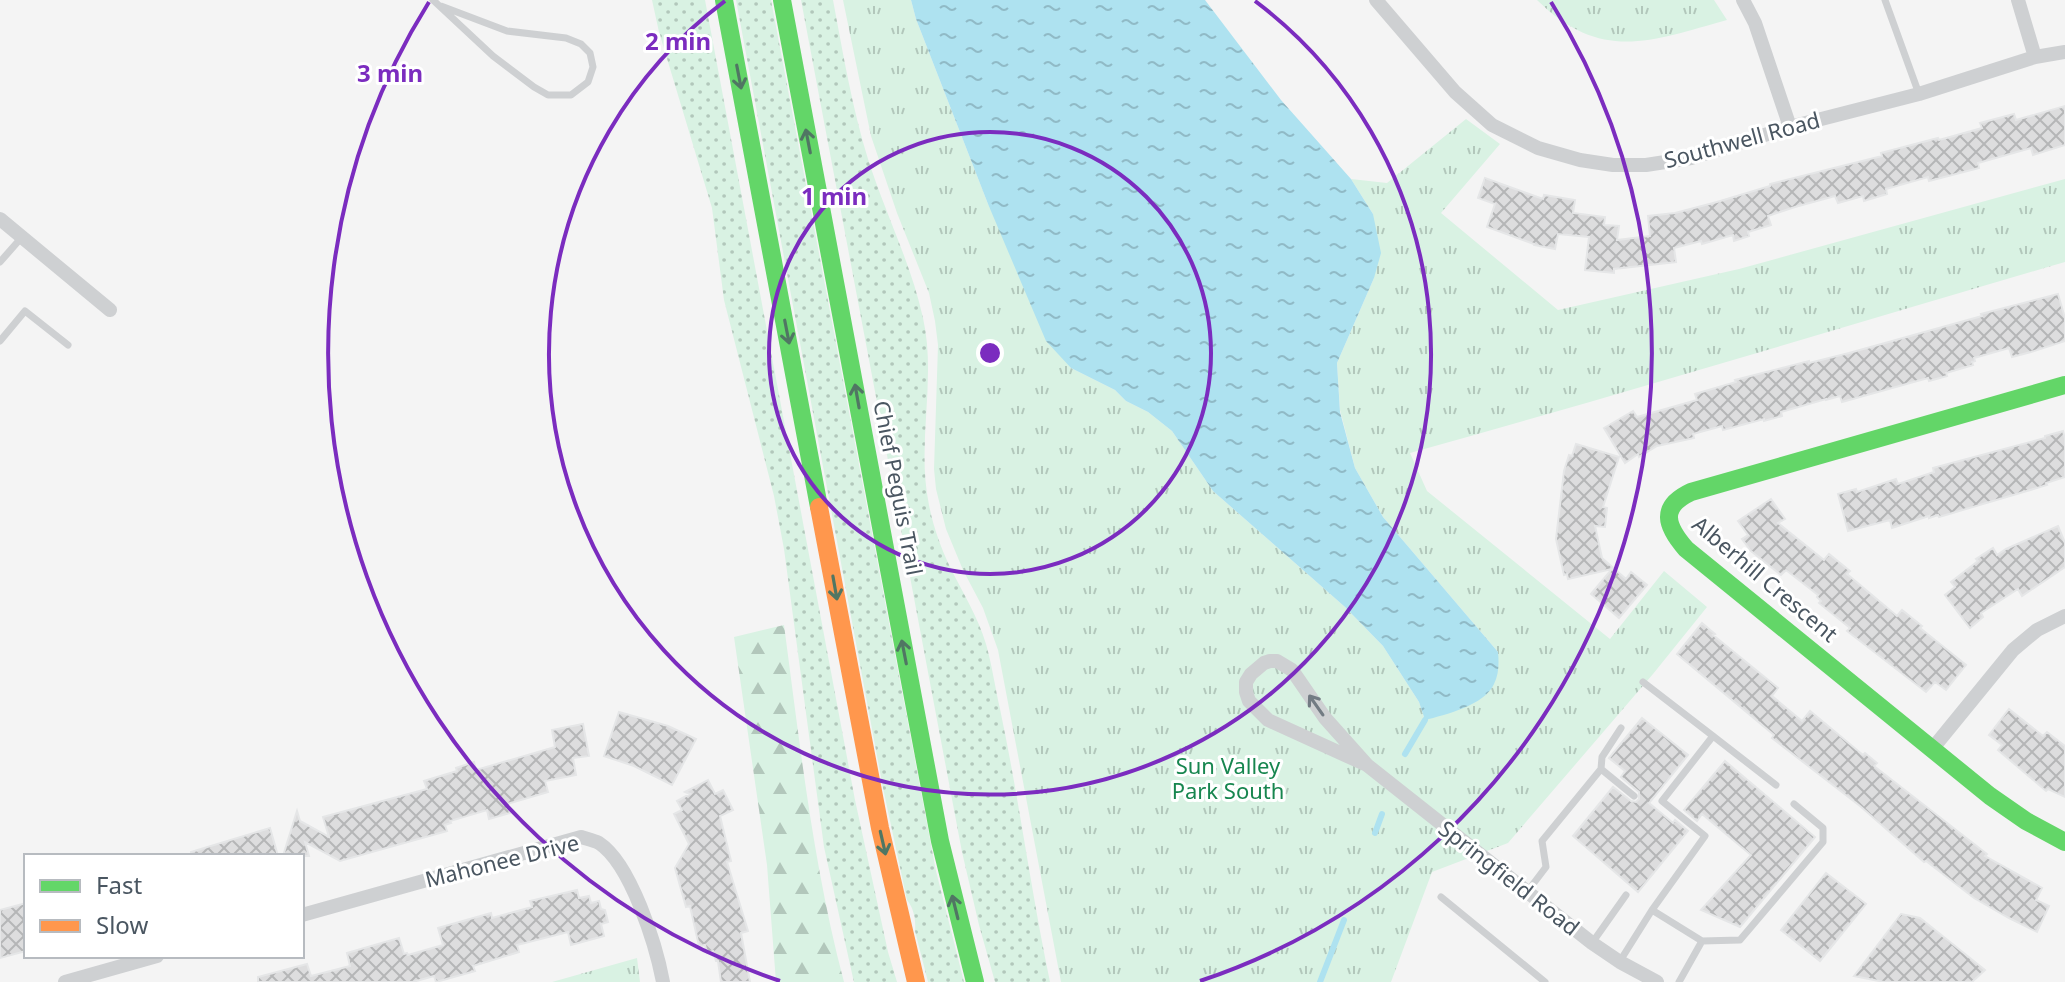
<svg xmlns="http://www.w3.org/2000/svg" width="2065" height="982" font-family="'Noto Sans',sans-serif">
	<style>
		.grass { fill: url(#grass-dots) }
		.forest { fill: url(#forest-firs) }
		.park { fill: url(#park-tufts) }
		.water { fill: url(#water-ripples) }
		.lines { fill: none; stroke-linecap: round; stroke-linejoin: round }
		.stream { stroke: #aee2f0; stroke-width: 6 }
		.building { fill: url(#building-cross-hatch); stroke: #e5e6e7; stroke-width: 2 }
		.lane { stroke: #ced0d2; stroke-width: 7 }
		.street { stroke: #ced0d2; stroke-width: 14 }
		.fast { stroke: #63d668; stroke-width: 18 }
		.slow { stroke: #ff974d; stroke-width: 18 }
		.oneway { stroke: #507663 }
		.oneway2 { stroke: #727b83 }
		.ring { fill: none; stroke: #7b2cbf; stroke-width: 4 }
		.labels { text-anchor: middle; stroke-width: 6; stroke-linejoin: round; paint-order: stroke }
		.street-label { font-size: 22px; fill: #4a5661; stroke: #fff }
		.park-label { font-size: 22px; fill: #17864f; stroke: #fff }
		.centre { fill: #7b2cbf; stroke: #fff; stroke-width: 4 }
		.ring-label { font-size: 24px; text-anchor: middle; font-weight: bold; fill: #7b2cbf; stroke: #fff; stroke-width: 6; stroke-linejoin: round; paint-order: stroke }
	</style>
	<defs>
		<pattern id="grass-dots" width="8" height="8" patternUnits="userSpaceOnUse" patternTransform="scale(2)"><rect width="8" height="8" fill="#d9f2e3"/><path d="M2 2h.1M6 6h.1" fill="none" stroke="#b2c7bb" stroke-width="1.8" stroke-linecap="round"/></pattern>
		<pattern id="forest-firs" width="22" height="20" patternUnits="userSpaceOnUse" patternTransform="scale(2)"><rect width="22" height="20" fill="#d9f2e3"/><path d="M5 1l3.5 6h-7zM16 11l3.5 6h-7z" fill="#b2c7bb"/></pattern>
		<pattern id="park-tufts" width="24" height="20" patternUnits="userSpaceOnUse" patternTransform="scale(2)"><rect width="24" height="20" fill="#d9f2e3"/><path d="M3 7l-1-3M5 7V3M7 7l1-3M15 17l-1-3M17 17v-4M19 17l1-3" fill="none" stroke="#b2c7bb"/></pattern>
		<pattern id="water-ripples" width="26" height="14" patternUnits="userSpaceOnUse" patternTransform="scale(2)"><rect width="26" height="14" fill="#aee2f0"/><path d="M2 4q2-2 4 0t4 0M15 11q2-2 4 0t4 0" fill="none" stroke="#90bac6"/></pattern>
		<pattern id="building-cross-hatch" width="8" height="8" patternUnits="userSpaceOnUse" patternTransform="scale(2)"><rect width="8" height="8" fill="#ddddde"/><path d="M0 0l8 8M0 8l8-8" fill="none" stroke="#b5b6b7"/></pattern>
	</defs>
	<rect width="100%" height="100%" fill="#f4f4f4"/>
	<path class="grass" d="M652,0H705L855,800L888,952L897,982H854L853,978L824,847L784,549L774,496L724,300L712,208L659,32Z
		M736,0H771L936,871L964,982H928L915,931C916,921 914,908 907,900L883,788Z
		M801,0H833C843,53 852,108 868,159C885,213 911,263 923,318C937,380 916,443 929,505C933,526 941,548 950,567C963,593 978,617 986,644C992,665 995,687 1000,709C1019,799 1031,891 1050,982H995L979,925L962,852Z"/>
	<path class="forest" d="M784,625C800,745 813,865 844,982H776L767,865L734,637Z"/>
	<path class="park" d="M843,0H911L916,19L988,204L1071,368L1115,390L1126,401L1148,412L1172,431L1213,491L1345,607L1383,646L1419,702L1425,720L1498,652L1383,517L1355,468L1340,410L1337,363L1374,278L1373,214L1351,179L1387,183L1466,119L1500,144L1441,213L1558,310L1739,269L2065,179V262C1847,326 1629,392 1410,453L1427,491L1610,639L1664,571L1707,607L1653,674L1508,843L1432,872L1391,982H1061L998,650L983,608L963,570L946,529L936,489L934,469L938,345L935,321L929,293L897,213L871,136Z
		M1537,0H1714L1727,20C1651,41 1601,63 1537,0Z
		M637,958L640,982H552Z"/>
	<path class="water" d="M911,0H1205L1281,100L1351,179L1373,214L1381,253L1374,278L1337,363L1340,412L1355,468L1383,517L1498,652C1499,663 1499,674 1494,684C1485,705 1445,715 1425,720L1419,702L1383,646L1345,607L1213,491L1172,431L1148,412L1126,401L1115,390L1071,368L1046,341L988,204L916,19Z"/>
	<g class="lines">
		<path class="stream" d="M1405,754L1425,720
			M1375,833L1382,814
			M1320,982L1344,920"/>
	</g>
	<path class="building" d="M2065,106V145L2033,155L2031,148L1978,163L1979,168L1929,181L1928,177L1886,189L1887,194L1864,201L1863,196L1838,203L1835,196L1795,207L1768,216L1771,225L1748,232L1749,236L1734,241L1733,235L1702,244L1701,241L1674,248L1676,262L1614,269V273L1585,270L1589,237L1558,234L1555,249L1534,245V244L1487,227L1495,204L1478,198L1485,178L1543,199L1544,195L1575,200L1573,213L1605,217L1604,225L1619,226L1617,240L1650,236L1648,216L1675,213L1717,202L1770,186V184L1882,156L1881,153L1938,138L1939,140L1982,128L1980,123L2014,114L2016,120Z
		M2058,294L2065,318V341L2031,352L2012,357L2009,348L1974,358L1975,361L1972,362L1973,365L1946,373L1947,376L1929,381L1928,378L1842,402L1840,396L1826,400V399L1781,412L1782,416L1764,421V419L1723,430L1722,426L1693,434L1694,438L1657,446L1639,457L1638,454L1625,463L1604,428L1633,411L1637,417L1697,400L1695,394L1736,382L1735,380L1809,361V363L1849,353L1982,316L1981,314Z
		M2063,431L2065,439V477L2046,483L2047,485L1939,517L1938,515L1929,518V516L1892,528L1890,520L1848,531L1838,494L1856,489L1857,492L1896,479L1898,484L1934,472L1933,468L2045,438V436Z
		M1576,444L1619,457L1603,507L1607,508L1605,527L1595,526L1602,558L1626,579L1631,572L1647,585L1619,618L1591,594L1612,569L1568,579L1567,574L1564,575L1556,539L1564,471L1569,455L1572,456Z
		M1771,499L1785,519L1778,523L1824,560L1829,554L1850,571L1847,574L1897,616L1902,610L1922,626L1920,628L1966,665L1946,690L1935,682L1926,692L1847,631L1850,628L1819,603L1821,601L1817,597L1818,595L1786,570L1781,575L1751,551L1742,539L1748,535L1738,521Z
		M2058,526L2065,543V567L2022,596L2018,589L1981,613L1983,617L1970,628L1945,595L1955,587L1951,582L1978,561L1976,559L1993,548L1997,555L2006,549Z
		M1702,623L1715,634L1713,635L1778,688L1772,696L1802,721L1810,711L1863,755L1865,753L1877,763L1874,766L1987,854L1985,856L2042,888L2036,900L2049,906L2037,932L2009,918L1974,898L1926,861L1924,862L1860,806L1772,738L1774,735L1677,654Z
		M2009,709L2043,736L2047,732L2065,746V797L2048,789L2046,791L1998,750L2002,745L1989,735Z
		M619,712L668,726L696,739L672,785L634,766L604,756Z
		M1642,718L1688,755L1649,803L1673,823L1675,820L1688,831L1638,892L1573,836L1613,787L1631,801L1636,802L1639,799V792L1621,777L1625,771L1609,758Z
		M583,724L589,756L573,758L576,775L545,781L548,792L507,804L510,813L489,819L487,810L450,821L451,823L445,825L447,831L340,861L305,842L309,856H283L297,811L300,821L329,837L323,817L427,789L424,781L457,771L456,768L474,762L476,770L555,747L552,730Z
		M1725,761L1815,837L1740,927L1701,910L1751,855L1702,814L1697,821L1684,810Z
		M708,780L715,794L723,790L733,810L720,816L731,861L727,862L748,931L741,933L750,982H721L718,961H716L713,951L707,953L705,945L699,946L690,906L686,907L675,868L689,844L674,814L682,810L677,801L690,794L685,792Z
		M270,828L278,856H191V852Z
		M1826,873L1866,904L1820,961L1781,930Z
		M577,890L579,898L589,896L591,903L599,901L601,909L605,910L608,922L601,924L604,936L571,945L568,932L517,945L519,952L473,966L475,971L436,982L434,976L413,982H258V977L307,964L311,976L350,966L347,953L399,938L404,954L407,953L408,955L443,945L438,928L491,913L492,918L532,907L530,901Z
		M26,903V951L0,958V910Z
		M1901,914L1920,918L1985,970L1972,982H1884L1854,976Z"/>
	<g class="lines">
		<path class="lane" d="M433,0L493,56L534,87L548,95H571L588,82L593,67L590,53L581,44L566,38L507,31L441,6
			M1885,0L1919,94
			M0,262L22,237
			M0,341L25,311L68,345
			M1643,682L1713,736L1662,801L1705,836L1652,910
			M1713,736L1776,785
			M1601,769L1602,757L1621,728
			M1527,892L1546,867L1542,841L1601,769L1634,796
			M1441,897L1545,982
			M1702,941L1740,940L1823,842V828L1794,804
			M1592,943L1626,895
			M1620,961L1652,910L1702,941L1679,982"/>
		<path class="street" d="M1376,0L1455,92L1492,125L1538,148L1580,160L1613,165H1646L1691,158L1790,127L1919,94L2035,57L2065,52
			M1743,0L1755,23L1790,127
			M2018,0L2035,57
			M0,219L110,310
			M1933,748L2013,650L2037,630L2065,616
			M1367,765L1268,720L1249,701L1246,692V682L1251,674L1264,663L1270,661H1277L1292,670L1325,718L1367,765L1592,943L1620,962L1657,982
			M302,915L581,837C587,839 593,840 599,843C631,864 656,945 663,982
			M65,982L157,956"/>
		<path class="fast" d="M724,0L819,507
			M782,0L940,841L975,982
			M2065,385L1691,492C1659,507 1666,526 1686,549L1990,796L2026,821L2065,842"/>
		<path class="slow" d="M819,507L880,828L916,982"/>
	</g>
	<defs><path id="oneway-shaft" d="M-6 0H5M1.5-3L5.5 0L1.5 3" fill="none" stroke-width="1.6" stroke-linecap="round" stroke-linejoin="round" transform="scale(2)"/></defs>
	<g class="oneway">
		<use href="#oneway-shaft" transform="translate(739 77) rotate(79)"/>
		<use href="#oneway-shaft" transform="translate(808 141) rotate(-101)"/>
		<use href="#oneway-shaft" transform="translate(787 332) rotate(79)"/>
		<use href="#oneway-shaft" transform="translate(857 396) rotate(-100)"/>
		<use href="#oneway-shaft" transform="translate(835 588) rotate(80)"/>
		<use href="#oneway-shaft" transform="translate(904 652) rotate(-101)"/>
		<use href="#oneway-shaft" transform="translate(883 843) rotate(77)"/>
		<use href="#oneway-shaft" transform="translate(955 907) rotate(-104)"/>
	</g>
	<use class="oneway2" href="#oneway-shaft" transform="translate(1316 705) rotate(-125)"/>
	<g class="ring">
		<circle cx="990" cy="353" r="221"/>
		<path d="M1255 1A441 441 0 1 1 725 1"/>
		<path d="M780 981A662 662 0 0 1 429 2M1551 2A662 662 0 0 1 1200 981"/>
	</g>
	<g class="labels">
		<g class="street-label">
			<text transform="translate(1742 140) rotate(-15)" y="8">Southwell Road</text>
			<text transform="translate(898 488) rotate(79)" y="8">Chief Peguis Trail</text>
			<text transform="translate(1765 579) rotate(40)" y="8">Alberhill Crescent</text>
			<text transform="translate(502 861) rotate(-14)" y="8">Mahonee Drive</text>
			<text transform="translate(1509 878) rotate(38)" y="8">Springfield Road</text>
		</g>
		<g class="park-label">
			<text x="1228" y="774">Sun Valley<tspan x="1228" dy="25">Park South</tspan></text>
		</g>
	</g>
	<circle cx="990" cy="353" r="12" class="centre"/>
	<g class="ring-label">
		<text x="678" y="50">2 min</text>
		<text x="390" y="82">3 min</text>
		<text x="834" y="205">1 min</text>
	</g>
	<rect x="24" y="854" width="280" height="104" fill="#ffffff" stroke="#b7bbc0" stroke-width="2"/>
	<rect x="40" y="880" width="40" height="12" fill="#63d668" stroke="#b7bbc0" stroke-width="2"/>
	<text x="96" y="894" font-size="24" fill="#4a5661">Fast</text>
	<rect x="40" y="920" width="40" height="12" fill="#ff974d" stroke="#b7bbc0" stroke-width="2"/>
	<text x="96" y="934" font-size="24" fill="#4a5661">Slow</text>
</svg>
